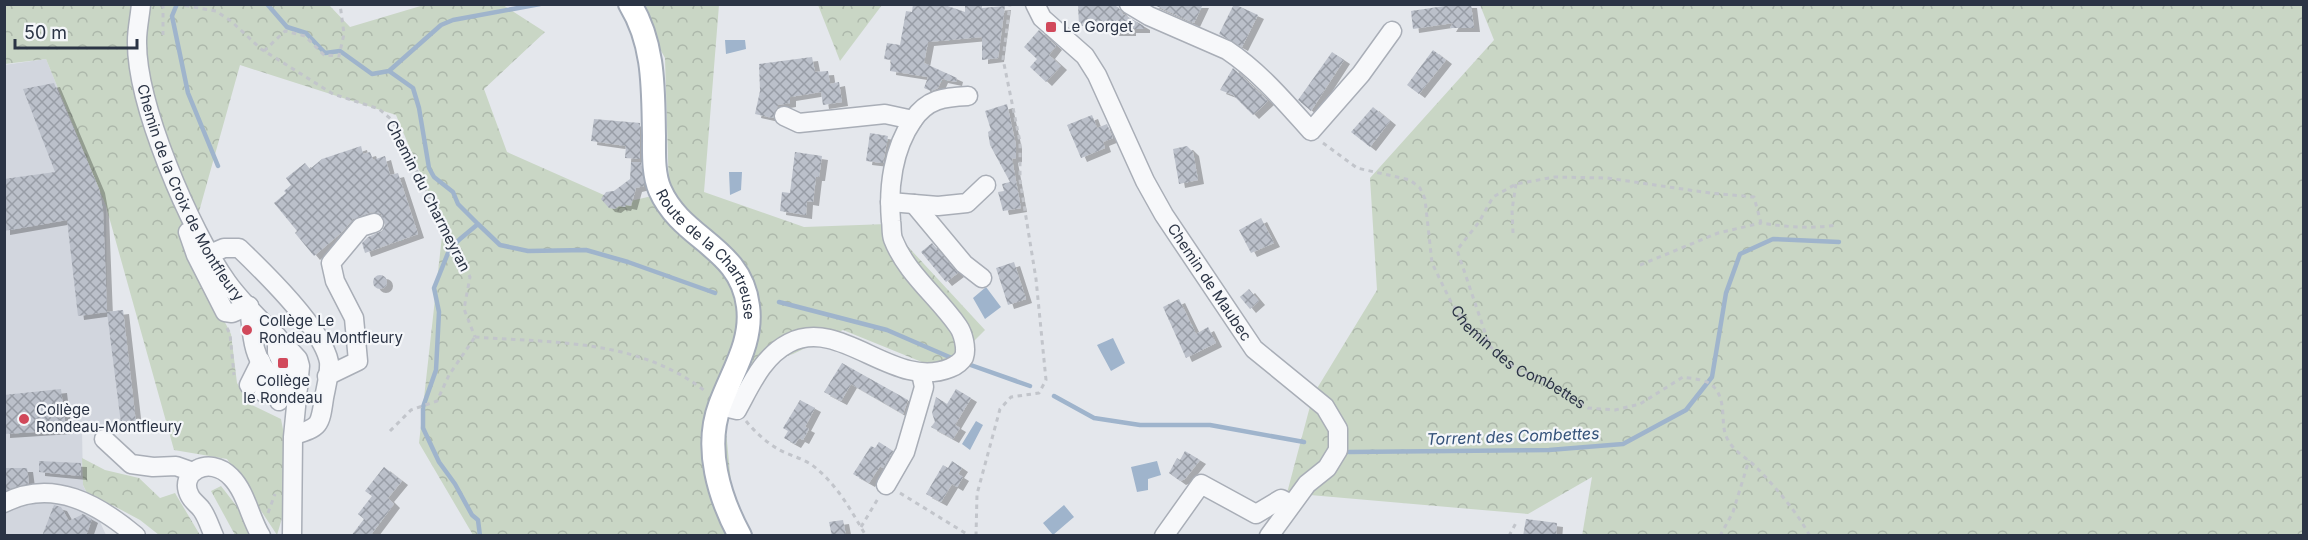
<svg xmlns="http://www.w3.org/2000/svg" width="2308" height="540" font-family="Inter,sans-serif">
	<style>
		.built { fill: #d2d6de }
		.forest { fill: url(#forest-crowns) }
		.water { fill: #9fb4cc }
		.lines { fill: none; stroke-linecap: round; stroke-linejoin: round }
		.stream { stroke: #9fb4cc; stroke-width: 4.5 }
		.building { fill: url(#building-cross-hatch); filter: url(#shadow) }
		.minor-casing { stroke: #a9aeb7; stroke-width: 21 }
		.major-casing { stroke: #a3abb8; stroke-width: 26 }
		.path { stroke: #c2c5cb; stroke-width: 3; stroke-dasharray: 4.5 4.5; stroke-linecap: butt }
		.minor { stroke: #f7f8fa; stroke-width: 18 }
		.major { stroke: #fff; stroke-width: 22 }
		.poi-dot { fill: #d1495b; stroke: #f4f6f9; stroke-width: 2 }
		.labels { text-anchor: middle; stroke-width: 4.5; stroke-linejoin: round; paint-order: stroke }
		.poi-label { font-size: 15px; fill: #2b3445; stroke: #f4f6f9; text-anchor: start }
		.street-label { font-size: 15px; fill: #2b3445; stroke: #f4f6f9 }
		.water-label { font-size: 16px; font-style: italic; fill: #34527a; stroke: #f4f6f9 }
	</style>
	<defs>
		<pattern id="forest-crowns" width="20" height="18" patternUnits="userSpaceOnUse" patternTransform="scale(1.5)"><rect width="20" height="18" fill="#c9d6c5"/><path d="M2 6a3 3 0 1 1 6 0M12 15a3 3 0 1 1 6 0" fill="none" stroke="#adb8ab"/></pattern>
		<pattern id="building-cross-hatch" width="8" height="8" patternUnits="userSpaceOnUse" patternTransform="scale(1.5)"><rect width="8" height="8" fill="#bbc0ca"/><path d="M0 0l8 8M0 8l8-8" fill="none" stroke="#989da6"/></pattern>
		<filter id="shadow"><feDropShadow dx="6" dy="4" stdDeviation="0" flood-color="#0004"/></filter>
	</defs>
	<rect width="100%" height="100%" fill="#e4e7ec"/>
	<path class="built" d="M46,59L106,206L107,312L123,310L136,423L82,429L83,485L106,535H5L4,65Z"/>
	<path class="forest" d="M4,5H329L350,27L424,5H503L545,32L484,89L507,152L622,203L669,192L665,58L636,5H719L704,192L804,227L887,224L985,330L944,371L843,330L793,354L721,379L736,535H473L419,443L443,227L396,115L240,65L188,251L231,334L237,383L250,404L281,419L293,481L277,535L227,459L174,450L106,206L46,59L5,64Z
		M818,5H882L840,61Z
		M1480,5H2303V535L1582,536L1592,477L1528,514L1287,493L1313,395L1377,290L1370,178L1494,40Z
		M82,458L105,470L139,478L160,498L175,493L200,535H159L140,520L114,506L89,497L83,485Z
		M221,486L259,535H235L211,491Z"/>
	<path class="water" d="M725,40H745L746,49L726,54Z
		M729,172H742L741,190L730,195Z
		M986,287L1001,307L985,319L973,298Z
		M1113,338L1125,363L1111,371L1097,345Z
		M976,421L983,425L970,450L962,444Z
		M1157,461L1161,475L1148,479V490L1137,492L1131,467Z
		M1064,505L1074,517L1053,535L1043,523Z"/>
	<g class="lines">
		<path class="stream" d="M177,4L172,16L188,93L218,166
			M267,4L287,27L306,33L325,53L340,51L372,74L389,71L413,88L419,108L429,168L434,177L453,192L458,204L478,224L460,239
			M389,71L441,25L453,20L540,4
			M478,224L500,245L528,251L586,250L628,262L715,293
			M459,240L450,248L434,288L439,312L436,370L423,407V428L439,462L455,484L472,515L478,520L480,536
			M779,302L887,330L954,359
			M965,363L1030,386
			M1054,396L1094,418L1140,425H1210L1304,442
			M1349,452L1549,450L1623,444L1686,410L1712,377L1726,293L1740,254L1773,239L1839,242"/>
	</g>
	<path class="building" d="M913,4H942L965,12V4H982V8L1005,6L998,58L982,60V37L928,42L924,63L957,78L956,82L942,79L938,88L931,91L924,88L928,77L890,71L891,60L884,59L887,43L900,45L906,11L912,12Z
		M1078,4H1111L1118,7L1123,14L1144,26V29H1130V32H1109L1110,24L1079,26Z
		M1152,4H1203L1194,23Z
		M1234,4L1258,15L1242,47L1219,34Z
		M1458,4H1471L1474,28H1450L1453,23L1413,29L1411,11Z
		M1039,30L1056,46L1049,55L1061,66L1046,82L1030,67L1037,59L1024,47Z
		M1433,50L1446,60L1419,94L1407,85Z
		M1332,52L1344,60L1311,111L1298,100Z
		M812,57L815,72L828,71L830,84L839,82L842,102L823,105L821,92L790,97V103L778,105L773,118L755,114L760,91L759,64Z
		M1233,68L1268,101L1253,115L1233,95L1220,90Z
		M54,83L99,189L103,211L107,312L78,316L67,220L4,231V179L55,172L23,89Z
		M1007,104L1016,145V158L1012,159L1021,208L1003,211L998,192L1004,191L1002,184L1010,182L990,145L988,132L991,130L985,111Z
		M1373,107L1390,121L1370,147L1351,132Z
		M1092,115L1097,128L1107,124L1113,138L1103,142L1105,148L1081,158L1067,125Z
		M594,119L640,123V159L625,158L626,146L591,141Z
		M870,133L888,136L883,163L866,161Z
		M361,146L363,154L370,152L373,160L385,156L390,175L398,173L418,234L365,253L362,243L368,237L382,231L385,225L381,214L371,212L353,219L341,233L314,256L295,233L297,231L274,203L286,193L284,191L291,185L286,178L305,163L310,169L322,159Z
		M1187,146L1193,152L1198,180L1179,184L1173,149Z
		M795,152L822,156L819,177H816L813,202L807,201L806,215L780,211L782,192L790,193Z
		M631,162H641L644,186L636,188L631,206L626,205L625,207L619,206L615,209L609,208L601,199L606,192L614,191L630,179Z
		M1261,218L1274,243L1251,253L1239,230Z
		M932,243L958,273L946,282L921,252Z
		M1014,262L1026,299L1008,305L996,268Z
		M373 282a7 7 0 1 1 14 0a7 7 0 1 1-14 0Z
		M1249,289L1259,301L1250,309L1240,297Z
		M1179,299L1196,334L1208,327L1216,343L1186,358L1163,307Z
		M123,310L136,423L121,424L107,312Z
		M842,363L908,400L903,414L851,384L841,401L824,392Z
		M61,389L66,430L4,434V395Z
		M956,389L971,398L955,425L960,428L953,439L931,427L935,422L932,413L936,397L947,404Z
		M800,400L815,408L805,427L809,429L803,440L799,438L795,444L784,438L788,431L783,428Z
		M879,442L893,451L883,468L880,466L869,483L853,474L871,446L875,448Z
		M1185,451L1200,460L1185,479L1180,481L1169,473L1177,458L1180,460Z
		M39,461L81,463V476L39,472Z
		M952,461L962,468L958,474L963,477L957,487L952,484L941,502L926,494L943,465L948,468Z
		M384,467L402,481L388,498L394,504L370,536H351L364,519L358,514L372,496L365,491Z
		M4,468H27L29,483L4,491Z
		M54,505L61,507L69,521L83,514L92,519L86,536H42Z
		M1526,519L1557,523L1556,536H1523Z
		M843,520L846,536H832L829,522Z"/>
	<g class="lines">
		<defs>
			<g id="minor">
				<path id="s2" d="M141,4C140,16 137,29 137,41C136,104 190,230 227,282C247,310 275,333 298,359L300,366L293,437L292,536"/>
				<path id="s3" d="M1035,4L1042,18L1085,56L1097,75L1145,181L1164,215L1254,349L1325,407L1338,429V450L1327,468L1307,484L1269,536"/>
				<path d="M1129,4L1149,16L1227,50C1260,72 1285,102 1311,131L1361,74L1392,31"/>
				<path d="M784,116L799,123L885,114L913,120"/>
				<path d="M890,202L938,206L967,203L986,185"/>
				<path d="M914,204L964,264L982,278"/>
				<path d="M188,232L196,255L225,312L232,313L249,306"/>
				<path d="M210,254L224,248H239C264,272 323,329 329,362C330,373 326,387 324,398C320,426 320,427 294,435"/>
				<path d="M249,306C252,330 251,359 272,376C280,383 289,383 298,387"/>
				<path d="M277,336V352L292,385"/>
				<path d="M327,376L358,361L354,318L335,281L331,263L361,227L374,223"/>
				<path d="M249,385L261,361"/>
				<path d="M264,393L272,376"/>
				<path d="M279,401L287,384"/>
				<path d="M720,406L737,410C751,385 762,357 789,343C841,316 894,391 950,368C955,366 961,362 964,357C967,348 963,333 958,326C938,297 906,273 893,239C891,233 892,226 891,221C888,187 893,149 913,120C927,99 944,97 968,96"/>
				<path d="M104,439L131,464L153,467L176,466L193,472"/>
				<path d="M886,485L905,452L924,387L921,373"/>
				<path d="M4,503C53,478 98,504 136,536"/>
				<path d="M214,536C210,527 207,517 202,510C199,505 193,502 190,496C177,473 209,454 231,477C246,492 250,518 261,536"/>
				<path d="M1164,536L1201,484L1256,514L1281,499L1291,504"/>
			</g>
			<g id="major">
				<path id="s4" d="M630,4C655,45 653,90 654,136C654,153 653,174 660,190C682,240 741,247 748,306C753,342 732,372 720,405C704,448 719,497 740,536"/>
			</g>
		</defs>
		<use href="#minor" class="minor-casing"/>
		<use href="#major" class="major-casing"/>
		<g class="path">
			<path d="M163,4V35"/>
			<path d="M176,4L216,11L231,21L261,49L282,62L333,94L379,109L392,120L452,243L470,277L464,309L475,337"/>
			<path d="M264,51L285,31L305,36L324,55L339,56L344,34L340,4"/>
			<path id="s1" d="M1323,143L1357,168L1410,180L1420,188L1425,199L1432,263L1450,300L1467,326L1517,370L1546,381L1588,408L1615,410L1640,404L1683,377C1693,379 1707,379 1714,387C1728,402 1719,426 1728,440C1735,453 1749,459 1758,469C1777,489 1796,511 1810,536"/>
			<path d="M1513,233L1512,210L1516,184"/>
			<path d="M1640,265L1718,233L1761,223"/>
			<path d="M227,328L230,334L234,375"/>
			<path d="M475,337C555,343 638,339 705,391"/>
			<path d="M1488,341L1457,250L1479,222L1493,197L1516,184L1555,177L1607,178L1710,193L1754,197L1761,223C1787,227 1811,229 1837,225"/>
			<path d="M746,421C755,432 766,442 778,449C788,455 802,458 812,465C836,483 851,510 866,536"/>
			<path d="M390,431L411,410L437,401L449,375L475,337"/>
			<path d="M900,493L970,536"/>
			<path d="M268,513L275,494"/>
			<path d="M861,527L879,497"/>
			<path d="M976,536L977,494L1000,409L1011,397L1039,393L1046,380L1036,279L1020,180V142L1003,59L1010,4"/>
			<path d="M1509,536L1517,521"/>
			<path d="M1720,536L1733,512L1749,460"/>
		</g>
		<use href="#minor" class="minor"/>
		<use href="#major" class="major"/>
	</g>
	<g class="poi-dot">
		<rect x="1045" y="21" width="12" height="12" rx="3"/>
		<circle cx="247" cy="330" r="6"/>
		<rect x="277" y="357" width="12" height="12" rx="3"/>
		<circle cx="24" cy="419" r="6"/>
	</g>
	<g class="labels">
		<g class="poi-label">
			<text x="1063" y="32">Le Gorget</text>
			<text x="259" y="326">Collège Le<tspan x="259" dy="17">Rondeau Montfleury</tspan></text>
			<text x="283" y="386" text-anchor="middle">Collège<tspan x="283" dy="17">le Rondeau</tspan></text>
			<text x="36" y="415">Collège<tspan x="36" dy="17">Rondeau-Montfleury</tspan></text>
		</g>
		<g class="street-label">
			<text dy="5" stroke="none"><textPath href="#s2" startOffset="200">Chemin de la Croix de Montfleury</textPath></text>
			<text transform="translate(428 196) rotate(63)" y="5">Chemin du Charmeyran</text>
			<text dy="5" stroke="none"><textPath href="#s4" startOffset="272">Route de la Chartreuse</textPath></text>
			<text dy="5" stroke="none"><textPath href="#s3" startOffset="332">Chemin de Maubec</textPath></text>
			<text dy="5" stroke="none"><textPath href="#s1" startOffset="318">Chemin des Combettes</textPath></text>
		</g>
		<g class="water-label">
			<text transform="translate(1513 436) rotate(-2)" y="6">Torrent des Combettes</text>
		</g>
	</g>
	<rect width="2308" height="540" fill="none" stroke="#2b3445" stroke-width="12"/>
	<path d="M15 39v9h122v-9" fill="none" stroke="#2b3445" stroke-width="3"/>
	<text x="24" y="39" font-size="18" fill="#2b3445" stroke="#f4f6f9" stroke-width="4.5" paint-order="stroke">50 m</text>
</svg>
